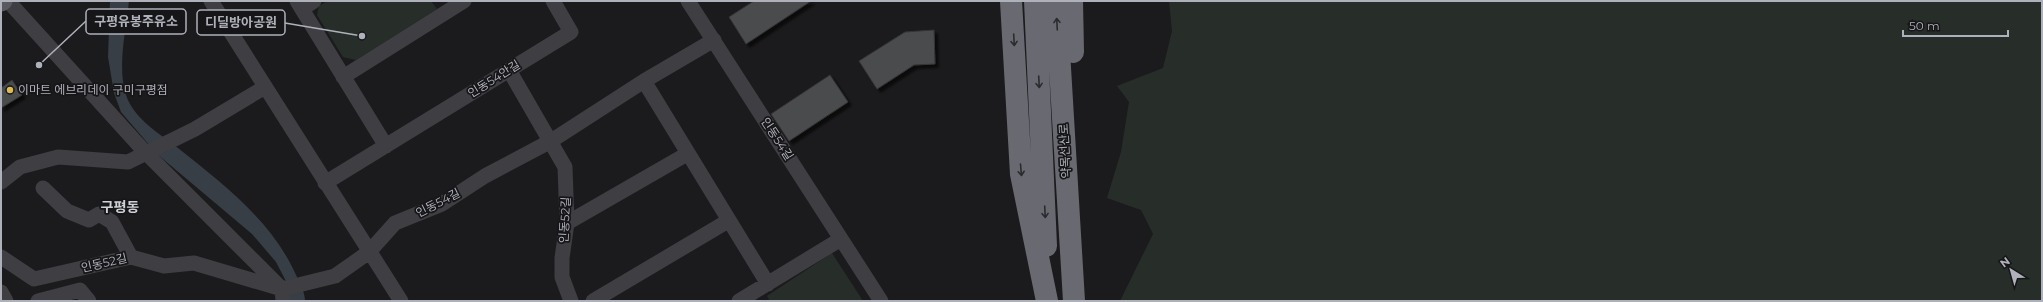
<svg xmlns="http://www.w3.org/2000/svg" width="2043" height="302" font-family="Montserrat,'Noto Sans KR',sans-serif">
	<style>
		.green { fill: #272e29 }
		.water { fill: #373e45 }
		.building { fill: #4a4b4e; stroke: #353538; filter: url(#shadow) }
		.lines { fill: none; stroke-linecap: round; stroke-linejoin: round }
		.minor { stroke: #3e3e43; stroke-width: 15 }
		.major { stroke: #595960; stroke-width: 19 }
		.highway { stroke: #696a71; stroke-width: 22 }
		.oneway { stroke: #2b2b2e }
		.poi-dot { fill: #dcbb53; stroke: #161618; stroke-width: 1.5 }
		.labels { text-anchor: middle; stroke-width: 3.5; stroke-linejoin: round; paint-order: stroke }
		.street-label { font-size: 12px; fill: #afb1ba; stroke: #161618 }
		.poi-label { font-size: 12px; fill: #afb1ba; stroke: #161618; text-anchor: start }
		.quarter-label { font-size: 14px; font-weight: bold; fill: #cfd1d7; stroke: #161618 }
		.leader { fill: none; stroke: #afb1ba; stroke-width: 1.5 }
		.callout-dot { fill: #afb1ba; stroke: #161618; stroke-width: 1.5 }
		.callout { fill: #161618; stroke: #afb1ba; stroke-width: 1.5 }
		.callout-label { font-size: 13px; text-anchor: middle; font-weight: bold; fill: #afb1ba }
	</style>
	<defs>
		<filter id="shadow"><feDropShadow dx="3.5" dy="3.5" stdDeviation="1" flood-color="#0009"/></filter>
	</defs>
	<rect width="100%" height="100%" fill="#1b1b1d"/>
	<path class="green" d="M327,1H431L437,9L356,60L343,57L317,15L319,6Z
		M1169,1H2042V301H1120L1153,234L1141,210L1107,198L1121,152L1129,102L1117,86L1163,68L1172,31Z
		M832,253L863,301H770L767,296Z"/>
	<path class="water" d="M110,1H129C126,30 117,67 126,95C134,119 159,133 178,148C223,184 272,221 296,275C300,284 305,292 305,301H290V289L276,262L252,234L157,154L121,112L114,93L108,57Z"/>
	<path class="building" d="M754,1H811L746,44L729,17Z
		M934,30L935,64L914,65L877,89L859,61L905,32Z
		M830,75L848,102L789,141L771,114Z
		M12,80L22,95L1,108V88Z"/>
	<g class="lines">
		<path class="minor" d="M8,1L145,152L282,289L283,301
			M211,1L401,301
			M297,1L386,146
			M688,1L881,301
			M302,9L314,1
			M509,70L565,167L567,223L562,258V277L571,301
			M343,77L464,1
			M644,81L768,284
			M1,182L20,167L58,157L128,162L195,129L265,87
			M325,183L571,32L553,1
			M43,188L67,211L89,220L99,214L112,222L131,257
			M567,223L687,154
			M1,257L34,279L131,257L164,266L194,263L282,289L335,276L369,252L395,223L442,204L485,176L551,141L644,81L714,40
			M1,292L6,301
			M38,301L80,290L89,301
			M593,301L728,221
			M739,301L841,239"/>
		<path class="major" d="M1,2L3,1"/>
		<path class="highway" d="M1011,1L1021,174L1047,301
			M1035,1L1046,246
			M1056,1L1074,301
			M1072,1L1073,52"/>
	</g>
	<defs><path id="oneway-shaft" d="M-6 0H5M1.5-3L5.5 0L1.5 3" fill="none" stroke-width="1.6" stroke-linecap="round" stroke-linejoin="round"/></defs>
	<g class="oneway">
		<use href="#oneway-shaft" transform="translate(1057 24) rotate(-93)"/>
		<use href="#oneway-shaft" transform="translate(1014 40) rotate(87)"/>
		<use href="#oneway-shaft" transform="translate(1039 82) rotate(87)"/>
		<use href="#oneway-shaft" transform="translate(1021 170) rotate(85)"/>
		<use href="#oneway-shaft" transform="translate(1045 212) rotate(87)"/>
	</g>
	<circle class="poi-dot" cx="10" cy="90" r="4"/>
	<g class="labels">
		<g class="street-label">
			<text transform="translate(494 79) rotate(-32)" y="4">인동54안길</text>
			<text transform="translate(777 139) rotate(57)" y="4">인동54길</text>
			<text transform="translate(1065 151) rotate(-93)" y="4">약목선산로</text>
			<text transform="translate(438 203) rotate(-27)" y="4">인동54길</text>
			<text transform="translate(565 220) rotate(-87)" y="4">인동52길</text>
			<text transform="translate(104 263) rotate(-13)" y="4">인동52길</text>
		</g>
		<g class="poi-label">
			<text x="18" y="94">이마트 에브리데이 구미구평점</text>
		</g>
		<g class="quarter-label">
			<text x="120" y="212">구평동</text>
		</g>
	</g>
	<path class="leader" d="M39 65L86 21M362 36L285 23"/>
	<g class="callout-dot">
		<circle cx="39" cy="65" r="4"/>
		<circle cx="362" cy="36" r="4"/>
	</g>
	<g class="callout">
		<rect x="86" y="9" width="100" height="25" rx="4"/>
		<rect x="197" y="10" width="88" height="25" rx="4"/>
	</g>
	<g class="callout-label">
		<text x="136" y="26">구평유봉주유소</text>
		<text x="241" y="27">디딜방아공원</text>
	</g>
	<rect width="2043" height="302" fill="none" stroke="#afb1ba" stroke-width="4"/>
	<g transform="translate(2011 270) rotate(323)" stroke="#161618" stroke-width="3" paint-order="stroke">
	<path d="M0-3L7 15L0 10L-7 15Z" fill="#afb1ba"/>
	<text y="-6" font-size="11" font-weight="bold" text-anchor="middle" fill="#afb1ba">N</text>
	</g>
	<path d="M1903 30v6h105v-6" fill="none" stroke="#afb1ba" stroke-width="2"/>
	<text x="1909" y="30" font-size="12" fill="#afb1ba" stroke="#161618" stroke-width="3" paint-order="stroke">50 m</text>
</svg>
